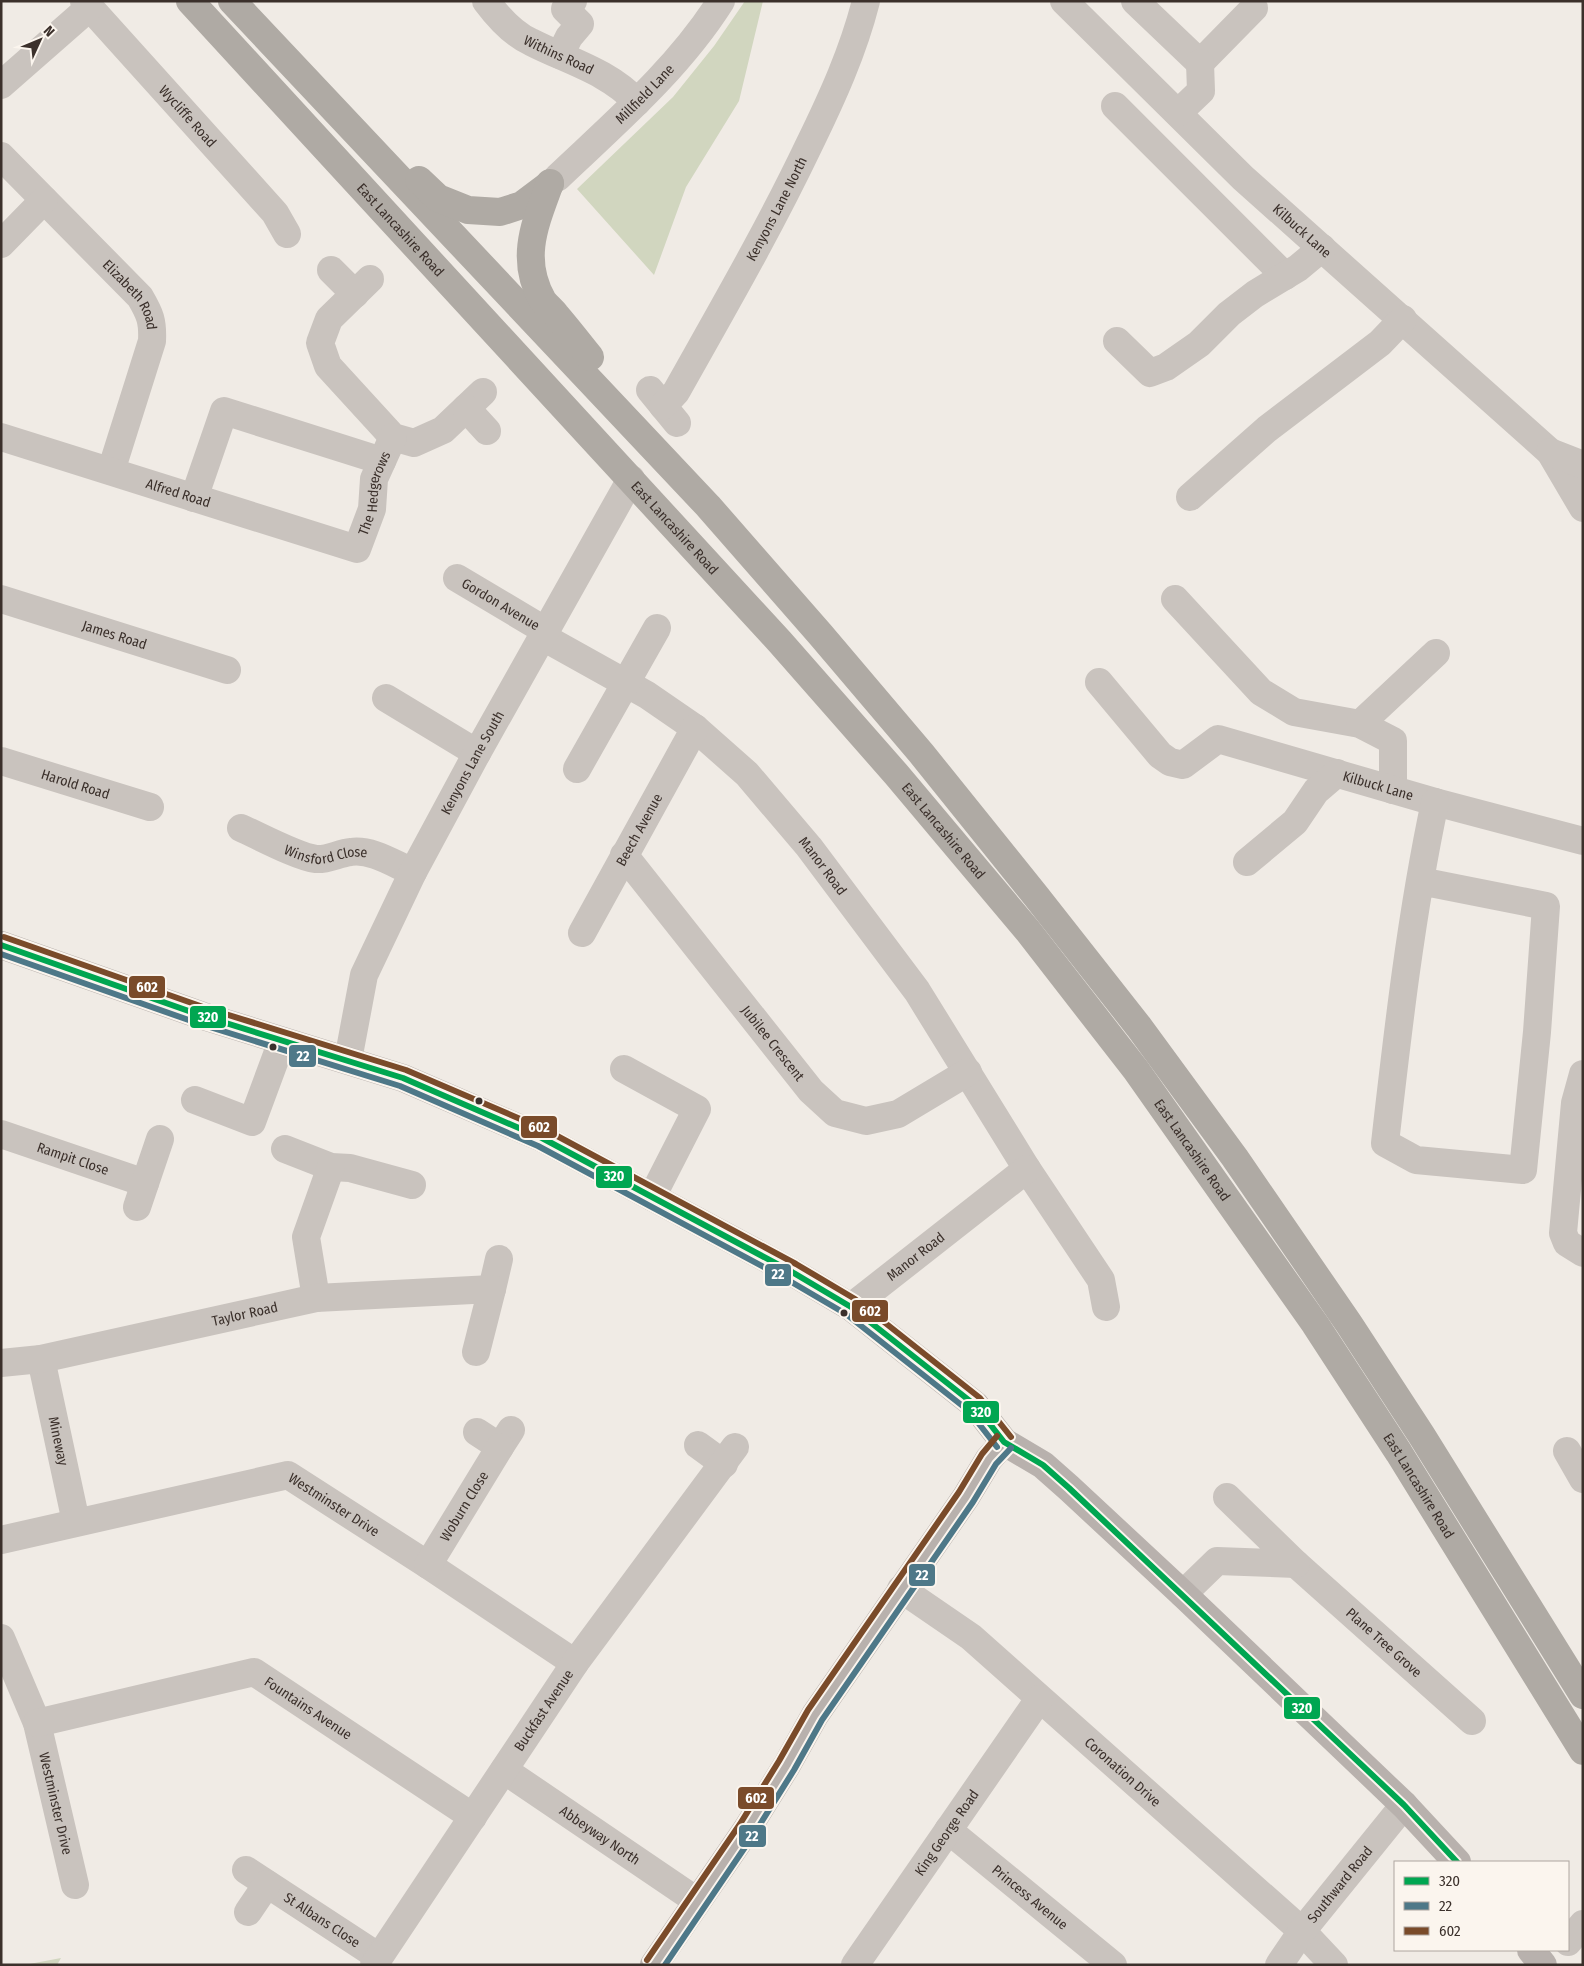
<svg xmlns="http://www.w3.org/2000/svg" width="1584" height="1966" font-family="'Fira Sans Condensed',sans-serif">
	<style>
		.green { fill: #d1d6bf }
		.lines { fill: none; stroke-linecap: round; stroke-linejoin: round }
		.minor { stroke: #c9c3be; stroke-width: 28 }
		.major { stroke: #b8b1ad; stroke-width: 28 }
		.highway { stroke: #afaaa4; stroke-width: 28 }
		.bus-1-casing { stroke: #fbf5ee; stroke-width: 10 }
		.bus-2-casing { stroke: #fbf5ee; stroke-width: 10 }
		.bus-3-casing { stroke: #fbf5ee; stroke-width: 10 }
		.bus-1 { stroke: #00a651; stroke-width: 6 }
		.bus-2 { stroke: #4e7888; stroke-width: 6 }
		.bus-3 { stroke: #7a4b2a; stroke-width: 6 }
		.bus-dot { fill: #3b302b; stroke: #fbf5ee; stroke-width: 2 }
		.labels { text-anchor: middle; stroke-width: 4; stroke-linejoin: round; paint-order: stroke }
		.street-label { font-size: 14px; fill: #3b302b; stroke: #fbf5ee }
		.line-badge { stroke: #fbf5ee; stroke-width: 2 }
		.badge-label { font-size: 14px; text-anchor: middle; font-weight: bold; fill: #fff }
	</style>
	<rect width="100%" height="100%" fill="#f0ebe5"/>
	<path class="green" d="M745,1H763L739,101L686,187L654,275L577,189L673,97L714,46Z
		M61,1958L57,1965H24Z"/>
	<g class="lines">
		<g class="minor">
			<path id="s1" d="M84,1L275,213L287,234"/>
			<path id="s2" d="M486,1C498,17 513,34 531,42C568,61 608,71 637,102"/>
			<path id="s3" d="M1064,1L1243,178L1550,452L1583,508"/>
			<path d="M1135,1L1200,63L1254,8"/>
			<path d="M560,55L569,37L580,24L565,9L573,1"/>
			<path d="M1,85L90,7"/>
			<path d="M1115,106L1285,276"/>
			<path d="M1178,113L1201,91L1200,63"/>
			<path id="s4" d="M1,156L140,297C150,314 153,321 152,341L111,471"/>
			<path id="s5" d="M558,177C616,122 678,69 721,1"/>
			<path d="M1,244L44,200"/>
			<path d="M331,270L355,294"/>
			<path d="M370,279L329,319L320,343L328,366L393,437L414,443L443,430L483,392"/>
			<path d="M1117,341L1150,373L1166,367L1199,344L1229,314L1255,294L1298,268L1322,248"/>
			<path d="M650,390L677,423"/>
			<path id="s6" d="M663,406L676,392C722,310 769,229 809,145C832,98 853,52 866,1"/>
			<path d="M466,408L487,431"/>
			<path id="s7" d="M1,437L357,549L372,509L374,479L393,437"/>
			<path d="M1550,452L1583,465"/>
			<path d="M1190,497L1267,429L1380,343L1403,319"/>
			<path d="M194,498L224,411L382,461"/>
			<path id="s8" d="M457,578L546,631"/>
			<path id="s9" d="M1,599L227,670"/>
			<path d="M1175,599L1261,692L1294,712L1360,724L1393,741V790"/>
			<path id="s10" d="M543,637L647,695L695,728L747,774L809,847L917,991L1027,1169L1101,1280L1106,1307"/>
			<path id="s11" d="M1099,682L1160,755L1170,762L1183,765L1218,739L1435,802L1583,841"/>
			<path d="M386,698L477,753"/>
			<path d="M1360,724L1436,653"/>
			<path id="s12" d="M1,761L150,807"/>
			<path d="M577,769L657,628"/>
			<path id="s13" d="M241,828C259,836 298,857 316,859C328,860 339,853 351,852C372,849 394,864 413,872"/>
			<path id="s14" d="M624,855L811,1091L835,1113L866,1121L898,1114L968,1072"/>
			<path d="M1247,862L1295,822L1316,791L1337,773"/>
			<path d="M1420,881L1546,906L1537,1032L1523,1170L1416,1160L1385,1143C1398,1029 1411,915 1435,802"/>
			<path id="s15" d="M582,933L695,728"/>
			<path id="s16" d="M348,1060L364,975L413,872L477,753L631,479"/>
			<path d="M624,1069L697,1109L652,1197"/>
			<path d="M1583,1074L1575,1103L1563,1233L1567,1243L1583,1253"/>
			<path d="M195,1100L252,1122L282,1041"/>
			<path id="s17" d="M1,1134L145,1183"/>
			<path d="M285,1149L331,1167L350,1168L412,1185"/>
			<path d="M137,1207L160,1139"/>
			<path d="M492,1289L499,1259"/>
			<path d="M316,1298L306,1237L331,1167"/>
			<path id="s18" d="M851,1307L1027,1169"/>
			<path id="s19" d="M41,1359L76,1522"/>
			<path id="s20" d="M1,1363L41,1359L316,1298L492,1289L476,1352"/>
			<path d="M477,1432L500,1447L511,1430"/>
			<path d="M698,1445L724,1464"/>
			<path d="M1567,1451L1583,1479"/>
			<path id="s21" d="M1,1540L288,1475L428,1565L575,1663"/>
			<path id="s22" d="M1296,1564L1472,1721"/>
			<path id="s23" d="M428,1565L500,1447"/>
			<path id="s24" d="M901,1589L971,1637L1302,1931L1334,1965"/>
			<path d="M1183,1594L1217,1561L1296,1564L1227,1497"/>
			<path id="s25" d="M1,1638L37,1723L75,1885"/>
			<path id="s26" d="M37,1723L254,1672L473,1817"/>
			<path id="s27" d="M504,1770L697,1901"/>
			<path id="s28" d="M948,1830L1113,1965"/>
			<path id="s29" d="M246,1870L379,1957"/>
			<path d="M248,1912L267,1884"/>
			<path d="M1568,1942L1583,1924"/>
			<path id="s30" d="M374,1965L575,1663L735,1447"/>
			<path id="s31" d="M855,1965L1039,1699"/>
			<path id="s32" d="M1279,1965L1302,1931L1404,1805"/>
		</g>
		<path class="major" d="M1,945L203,1016L403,1078L542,1138L792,1272L851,1307L975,1405L1004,1442L1043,1465L1069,1488L1183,1594L1404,1805L1457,1862
			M1531,1950L1543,1965
			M654,1965L747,1829L787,1765L815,1715L966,1497L989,1459L1004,1442"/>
		<g class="highway">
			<path id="s33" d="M190,1L780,642L896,774L1028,931L1136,1070L1315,1324L1399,1453L1583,1751"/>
			<path d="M232,1L708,506L820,634L921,753L1036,896L1139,1027L1235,1158L1349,1324L1422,1436L1583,1695"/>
			<path d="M419,180L438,198L468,210L500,212L522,205L550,184"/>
			<path d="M550,183C535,224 519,259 543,301C547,306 552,310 556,315C568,329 579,343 590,357"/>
		</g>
		<defs>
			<path id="bus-1" d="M1,945L203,1016L403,1078L542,1138L792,1272L851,1307L975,1405L1004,1442L1043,1465L1069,1488L1404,1805L1457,1862"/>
			<path id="bus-2" d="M1,954L200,1024L400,1086L538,1146L788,1280L846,1314L969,1411L997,1447
				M665,1965L754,1834L794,1770L822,1720L973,1502L996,1464L1011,1448"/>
			<path id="bus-3" d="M4,937L206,1008L406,1070L546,1130L796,1264L855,1299L980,1398L1011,1437
				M647,1960L740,1824L779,1761L808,1710L959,1492L982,1454L997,1436"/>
		</defs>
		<use href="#bus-1" class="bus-1-casing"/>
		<use href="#bus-2" class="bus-2-casing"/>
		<use href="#bus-3" class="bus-3-casing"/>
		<use href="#bus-1" class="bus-1"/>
		<use href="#bus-2" class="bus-2"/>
		<use href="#bus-3" class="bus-3"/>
	</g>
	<g class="bus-dot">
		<circle cx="273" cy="1047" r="4.5"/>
		<circle cx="479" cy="1101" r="4.5"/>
		<circle cx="844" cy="1313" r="4.5"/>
	</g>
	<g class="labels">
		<g class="street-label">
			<text dy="5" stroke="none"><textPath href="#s2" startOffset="92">Withins Road</textPath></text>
			<text dy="5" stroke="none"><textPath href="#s5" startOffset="120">Millfield Lane</textPath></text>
			<text dy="5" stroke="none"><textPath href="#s1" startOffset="155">Wycliffe Road</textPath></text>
			<text dy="5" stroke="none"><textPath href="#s6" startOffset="228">Kenyons Lane North</textPath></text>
			<text dy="5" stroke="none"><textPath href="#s33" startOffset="311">East Lancashire Road</textPath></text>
			<text dy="5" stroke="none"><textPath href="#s3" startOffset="331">Kilbuck Lane</textPath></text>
			<text dy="5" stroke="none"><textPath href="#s4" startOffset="191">Elizabeth Road</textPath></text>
			<text dy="5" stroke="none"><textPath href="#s7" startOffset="186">Alfred Road</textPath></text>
			<text dy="5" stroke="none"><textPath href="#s7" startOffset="432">The Hedgerows</textPath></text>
			<text dy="5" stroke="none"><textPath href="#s33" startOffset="716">East Lancashire Road</textPath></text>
			<text dy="5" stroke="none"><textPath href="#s8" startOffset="51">Gordon Avenue</textPath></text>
			<text dy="5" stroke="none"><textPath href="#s9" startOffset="119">James Road</textPath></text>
			<text dy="5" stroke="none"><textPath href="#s16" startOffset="325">Kenyons Lane South</textPath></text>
			<text dy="5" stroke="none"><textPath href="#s12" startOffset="78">Harold Road</textPath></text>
			<text dy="5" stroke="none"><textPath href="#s11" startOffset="331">Kilbuck Lane</textPath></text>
			<text dy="5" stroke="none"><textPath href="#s15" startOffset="118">Beech Avenue</textPath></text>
			<text dy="5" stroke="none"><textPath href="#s33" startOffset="1121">East Lancashire Road</textPath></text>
			<text dy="5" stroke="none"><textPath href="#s13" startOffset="91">Winsford Close</textPath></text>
			<text dy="5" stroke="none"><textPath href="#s10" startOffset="366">Manor Road</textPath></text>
			<text dy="5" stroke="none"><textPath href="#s14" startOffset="240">Jubilee Crescent</textPath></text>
			<text dy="5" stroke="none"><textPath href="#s33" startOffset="1526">East Lancashire Road</textPath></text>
			<text dy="5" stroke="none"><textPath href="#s17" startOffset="76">Rampit Close</textPath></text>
			<text dy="5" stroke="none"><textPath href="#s18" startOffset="82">Manor Road</textPath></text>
			<text dy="5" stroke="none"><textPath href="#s20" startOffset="249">Taylor Road</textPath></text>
			<text dy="5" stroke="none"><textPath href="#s19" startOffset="84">Mineway</textPath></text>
			<text dy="5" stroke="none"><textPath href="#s33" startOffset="1931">East Lancashire Road</textPath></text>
			<text dy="5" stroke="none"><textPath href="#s21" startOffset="349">Westminster Drive</textPath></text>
			<text dy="5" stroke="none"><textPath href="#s23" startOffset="69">Woburn Close</textPath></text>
			<text dy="5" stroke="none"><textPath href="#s22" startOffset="118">Plane Tree Grove</textPath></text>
			<text dy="5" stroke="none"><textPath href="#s26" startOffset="288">Fountains Avenue</textPath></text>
			<text dy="5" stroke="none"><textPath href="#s30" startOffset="306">Buckfast Avenue</textPath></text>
			<text dy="5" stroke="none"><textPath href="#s24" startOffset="288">Coronation Drive</textPath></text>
			<text dy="5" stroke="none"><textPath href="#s25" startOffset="175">Westminster Drive</textPath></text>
			<text dy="5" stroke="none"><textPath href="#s31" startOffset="161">King George Road</textPath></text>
			<text dy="5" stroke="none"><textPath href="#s27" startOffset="116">Abbeyway North</textPath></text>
			<text dy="5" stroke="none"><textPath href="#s32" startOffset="101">Southward Road</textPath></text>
			<text dy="5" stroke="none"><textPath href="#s28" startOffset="106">Princess Avenue</textPath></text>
			<text dy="5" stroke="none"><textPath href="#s29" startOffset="91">St Albans Close</textPath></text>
		</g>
	</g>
	<g class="line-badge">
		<rect x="128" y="975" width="38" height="24" rx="5" fill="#7a4b2a"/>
		<rect x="189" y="1005" width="38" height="24" rx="5" fill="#00a651"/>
		<rect x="288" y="1044" width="29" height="24" rx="5" fill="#4e7888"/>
		<rect x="520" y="1115" width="38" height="24" rx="5" fill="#7a4b2a"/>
		<rect x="595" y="1165" width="38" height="24" rx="5" fill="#00a651"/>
		<rect x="764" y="1263" width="28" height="24" rx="5" fill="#4e7888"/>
		<rect x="851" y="1299" width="38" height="24" rx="5" fill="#7a4b2a"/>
		<rect x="962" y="1400" width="38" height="24" rx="5" fill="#00a651"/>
		<rect x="908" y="1563" width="28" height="24" rx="5" fill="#4e7888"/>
		<rect x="1283" y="1696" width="38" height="24" rx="5" fill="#00a651"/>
		<rect x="737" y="1786" width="38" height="24" rx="5" fill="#7a4b2a"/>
		<rect x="738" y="1824" width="29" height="24" rx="5" fill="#4e7888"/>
	</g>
	<g class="badge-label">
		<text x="147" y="992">602</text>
		<text x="208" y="1022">320</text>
		<text x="303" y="1061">22</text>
		<text x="539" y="1132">602</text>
		<text x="614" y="1181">320</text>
		<text x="778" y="1279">22</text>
		<text x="870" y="1316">602</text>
		<text x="981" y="1417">320</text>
		<text x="922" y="1580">22</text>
		<text x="1302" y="1713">320</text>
		<text x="756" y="1803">602</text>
		<text x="752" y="1841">22</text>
	</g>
	<rect width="1584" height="1966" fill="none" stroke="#3b302b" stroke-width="5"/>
	<rect x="1394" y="1861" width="175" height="90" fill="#fbf5ee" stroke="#aea6a0"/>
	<rect x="1404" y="1877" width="25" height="8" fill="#00a651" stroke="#aea6a0"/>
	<text x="1439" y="1886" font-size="15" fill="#3b302b">320</text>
	<rect x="1404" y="1902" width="25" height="8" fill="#4e7888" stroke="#aea6a0"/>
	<text x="1439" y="1911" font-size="15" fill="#3b302b">22</text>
	<rect x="1404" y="1927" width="25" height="8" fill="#7a4b2a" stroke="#aea6a0"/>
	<text x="1439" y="1936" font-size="15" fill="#3b302b">602</text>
	<g transform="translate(40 40) rotate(46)" stroke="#fbf5ee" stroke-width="4" paint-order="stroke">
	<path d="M0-4L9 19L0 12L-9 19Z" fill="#3b302b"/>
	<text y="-8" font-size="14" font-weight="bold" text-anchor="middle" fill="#3b302b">N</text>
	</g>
</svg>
